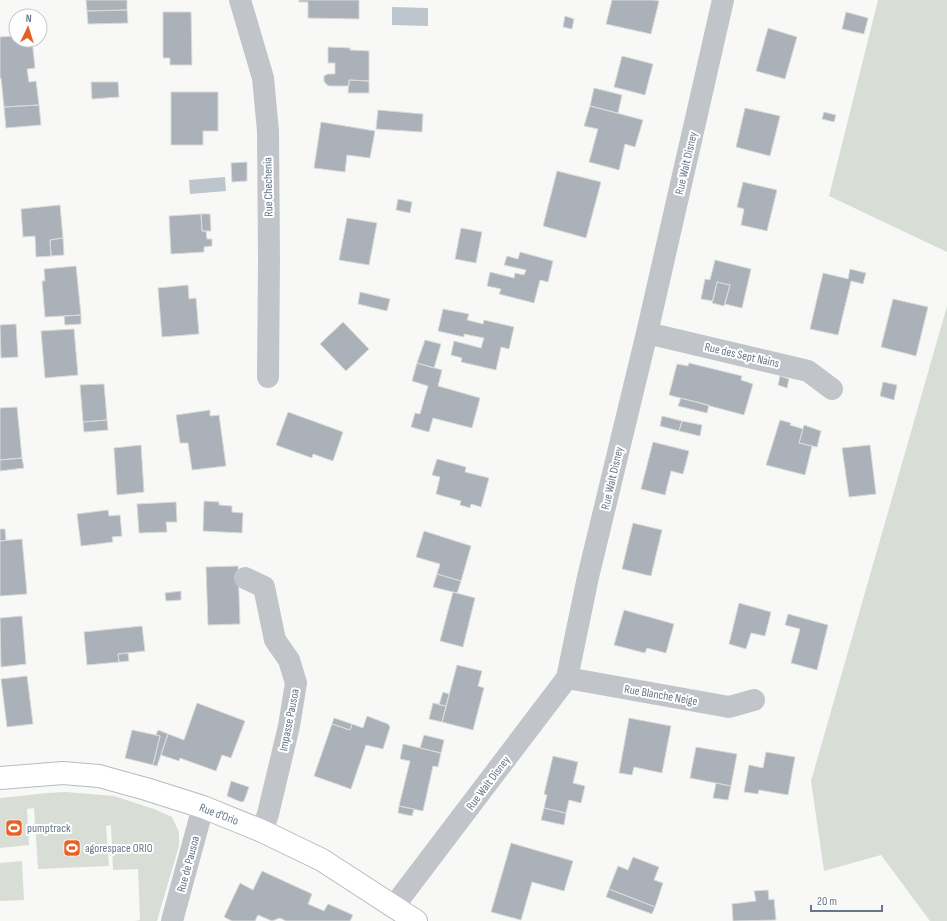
<svg xmlns="http://www.w3.org/2000/svg" width="947" height="921" font-family="'Sofia Sans Condensed',sans-serif">
	<style>
		.green { fill: #d8ded5 }
		.water { fill: #bcc6cc }
		.building { fill: #aab1b8; stroke: #dadad8 }
		.lines { fill: none; stroke-linecap: round; stroke-linejoin: round }
		.secondary-casing { stroke: #b6bbc0; stroke-width: 24 }
		.street { stroke: #c1c5ca; stroke-width: 22 }
		.secondary { stroke: #fff; stroke-width: 22 }
		.labels { text-anchor: middle; stroke-width: 4; stroke-linejoin: round; paint-order: stroke }
		.street-label { font-size: 12px; fill: #677787; stroke: #fff }
		.poi-label { font-size: 12px; fill: #677787; stroke: #fff; text-anchor: start }
	</style>
	<rect width="100%" height="100%" fill="#f8f9f6"/>
	<path class="green" d="M878,0H947V252L829,196Z
		M947,306V921H930L881,855L824,871L811,781Z
		M66,792L114,796L154,809L172,817L179,832V846L157,921H135L140,920L138,869L113,870L111,825L106,826L109,866L38,869L34,808L27,809L29,845L0,848V798L47,793Z
		M22,861L24,900L0,901V863Z"/>
	<path class="water" d="M392,7L428,8V26L392,25Z
		M225,177L226,191L190,194L189,180Z"/>
	<path class="building" d="M86,0H127V10L87,11Z
		M299,0H359V19L308,18V2H299Z
		M612,0H654L659,1L651,34L606,24Z
		M127,10L128,23L88,24L87,11Z
		M163,12H191L192,65H170V58H163Z
		M846,12L868,18L864,34L842,29Z
		M565,16L574,19L572,29L563,27Z
		M768,28L797,37L785,79L756,71Z
		M16,36V40H32L35,68L27,69L29,82L36,81L39,105L4,107L1,78H0V37Z
		M328,47L350,48V50L369,51V81L349,80V86H329L326,84L324,81V76L328,74H335V63H328Z
		M622,56L653,64L645,95L614,87Z
		M349,80L369,81V93H348Z
		M91,82H118L119,97L92,99Z
		M594,88L622,95L618,113L590,106Z
		M171,92H218V131H203V145H171Z
		M39,105L41,125L6,128L4,107Z
		M590,106L643,120L635,147L625,144L619,170L589,162L598,129L584,126Z
		M745,108L780,116L770,156L736,147Z
		M378,110L423,114L422,132L376,129Z
		M824,112L836,115L834,122L822,119Z
		M321,122L375,131L370,158L347,155L345,172L314,168Z
		M247,162V181L232,182L231,163Z
		M557,171L601,182L586,238L543,226Z
		M743,182L777,190L767,231L741,225L744,209L737,207Z
		M398,199L412,202L410,213L396,210Z
		M60,205L63,238L50,240L51,256L36,257L35,236L23,237L21,209Z
		M201,214H210L211,231H202Z
		M201,214L202,231H206L207,239H212V246L204,247V252L171,254L169,216Z
		M347,218L377,223L369,265L339,260Z
		M461,228L482,232L476,263L455,259Z
		M63,238L64,255L51,256L50,240Z
		M520,252L553,261L548,282L540,280L534,303L499,294L501,289L487,286L490,272L514,278L515,273L524,275L526,270L504,265L507,256L518,259Z
		M715,260L751,269L742,308L725,304L730,285L717,282L713,301L701,299L705,279L710,280Z
		M76,266L81,315L45,317L42,281H45L44,269Z
		M850,269L866,273L863,284L851,281L838,335L810,329L823,273L848,279Z
		M717,282L730,285L724,306L712,303Z
		M188,285L189,299L196,298L199,334L162,337L158,288Z
		M360,292L390,299L387,311L358,304Z
		M893,299L928,307L916,356L881,347Z
		M443,309L469,314L467,320L483,324L484,320L514,327L509,349L501,347L496,370L461,362L462,358L451,355L454,341L481,348L484,338L464,334V337L438,331Z
		M81,315V324L65,325L64,316Z
		M343,322L369,349L346,371L320,344Z
		M16,324L18,357L1,358L0,325Z
		M74,329L78,375L45,378L41,331Z
		M425,340L441,344L434,368L417,363Z
		M417,363L442,370L438,386L480,398L472,428L433,418L429,432L411,427L415,413L420,414L428,386L412,381Z
		M689,363L742,376L741,380L753,384L744,415L669,395L677,364L688,366Z
		M780,376L789,379L787,388L778,385Z
		M883,382L897,385L894,400L880,396Z
		M104,384L107,420L83,422L80,385Z
		M681,398L709,405L707,413L678,406Z
		M17,407L22,458L0,460V408Z
		M210,410V416L219,415L226,466L192,470L188,443H180L176,415Z
		M288,412L343,432L333,461L313,454L312,458L276,445Z
		M662,416L682,421L679,431L660,426Z
		M107,420L108,430L84,432L83,422Z
		M780,420L791,423L790,425L803,429L799,443L812,446L805,475L766,465Z
		M682,421L702,425L700,436L679,431Z
		M804,425L821,431L817,447L799,443Z
		M653,442L689,451L683,474L671,471L665,495L641,489Z
		M141,445L144,492L117,495L114,448Z
		M870,445L876,494L849,497L842,448Z
		M22,458L24,468L0,471V460Z
		M437,459L466,467L465,472L489,478L481,507L471,504L470,508L460,505L461,501L436,494L440,477L432,475Z
		M204,501L219,502V505L232,506V512L243,513L242,533L203,531Z
		M176,502L177,522H166L167,532L139,533L137,504Z
		M108,510L109,516L120,515L122,536L112,537L113,542L81,546L77,514Z
		M633,523L662,530L651,576L622,569Z
		M0,529H5L6,540L0,541Z
		M424,531L471,546L461,581L437,574L440,564L416,557Z
		M22,539L27,594L0,596V541Z
		M238,566L240,624L208,625L206,567Z
		M437,574L461,581L457,593L433,587Z
		M181,591V600L166,601L165,593Z
		M453,592L475,598L463,647L440,641Z
		M739,603L771,612L765,636L751,633L746,649L729,644Z
		M624,610L674,624L666,653L647,648L645,653L614,645Z
		M788,614L828,625L817,670L791,663L800,629L785,625Z
		M22,616L26,664L1,667L0,618Z
		M142,626L145,651L118,654L119,662L87,665L84,632Z
		M128,653L129,661L119,662L118,654Z
		M457,665L482,671L478,686L484,688L473,730L442,722Z
		M27,676L33,724L7,727L1,679Z
		M443,692L449,694L446,706L439,705Z
		M197,703L245,721L231,758L222,755L216,771L180,758L179,761L161,755L168,734L184,740Z
		M433,703L446,706L442,722L429,719Z
		M367,716L388,724L390,727L383,749L366,745L351,789L314,776L332,724L350,730L352,724L363,728Z
		M334,718L352,724L350,730L332,724Z
		M629,718L671,726L662,773L634,767L632,775L619,773Z
		M132,730L160,736L153,765L125,758Z
		M158,730L168,734L157,766L153,765L160,736L156,735Z
		M424,735L444,740L441,753L420,748Z
		M403,744L441,753L438,767L433,766L423,811L399,806L410,761L400,759Z
		M696,747L737,754L731,786L690,778Z
		M766,752L795,757L788,795L759,790L758,794L744,792L749,765L763,768Z
		M553,756L578,762L573,783L585,786L581,803L569,800L566,813L544,808L547,795L544,794Z
		M231,781L249,787L244,801L241,802L227,796Z
		M716,783L731,786L728,800L713,798Z
		M399,806L414,809L412,816L398,813Z
		M544,808L566,813L564,825L541,820Z
		M511,843L573,861L564,891L532,882L521,920L491,912Z
		M633,857L659,867L654,880L663,883L655,907L609,889L618,866L628,870Z
		M262,871L312,894L308,904L324,911L328,904L353,915L350,921H286L280,918L272,921L258,915L255,921H232L224,917L240,883L253,890Z
		M609,889L655,907L652,914L606,897Z
		M768,890L769,900L774,899L776,920L733,921L732,904L756,901L754,891Z"/>
	<g class="lines">
		<defs>
			<path id="secondary" d="M0,778L63,773L99,776L146,789L203,807L262,831L322,860L416,921"/>
		</defs>
		<use href="#secondary" class="secondary-casing"/>
		<path class="street" d="M240,0L263,78L268,131L269,259L268,377
			M647,333L808,371L832,389
			M245,578L264,587L275,640L289,660L296,683L289,726L268,814L262,831
			M567,678L729,707L754,700
			M394,906L567,678L588,577L647,333L723,0
			M172,921L203,807"/>
		<use href="#secondary" class="secondary"/>
	</g>
	<defs>
		<symbol id="stadium-square" viewBox="-11 -11 22 22"><rect x="-9" y="-9" width="18" height="18" rx="4" fill="#e66128" stroke="#fff"/><path d="M0-5a6.5 5 0 1 0 0 10a6.5 5 0 1 0 0-10ZM-3.5-1.8h7v3.6h-7Z" fill="#fff"/></symbol>
	</defs>
	<g fill-rule="evenodd">
		<use href="#stadium-square" x="4" y="818" width="20" height="20"/>
		<use href="#stadium-square" x="62" y="838" width="20" height="20"/>
	</g>
	<g class="labels">
		<g class="street-label">
			<text transform="translate(686 163) rotate(-77)" y="4">Rue Walt Disney</text>
			<text transform="translate(268 187) rotate(-91)" y="4">Rue Chechenia</text>
			<text transform="translate(742 355) rotate(13)" y="4">Rue des Sept Nains</text>
			<text transform="translate(612 478) rotate(-77)" y="4">Rue Walt Disney</text>
			<text transform="translate(661 695) rotate(10)" y="4">Rue Blanche Neige</text>
			<text transform="translate(289 720) rotate(-79)" y="4">Impasse Pausoa</text>
			<text transform="translate(488 783) rotate(-53)" y="4">Rue Walt Disney</text>
			<text transform="translate(219 814) rotate(21)" y="4">Rue d'Orio</text>
			<text transform="translate(188 864) rotate(-75)" y="4">Rue de Pausoa</text>
		</g>
		<g class="poi-label">
			<text x="27" y="832">pumptrack</text>
			<text x="85" y="852">agorespace ORIO</text>
		</g>
	</g>
	<g transform="translate(28 28) rotate(4)"><circle r="19" fill="#ffffff" stroke="#c2c9cf"/>
	<path d="M0-3L7 15L0 10L-7 15Z" fill="#e66128"/>
	<text y="-6" font-size="11" font-weight="bold" text-anchor="middle" fill="#677787">N</text>
	</g>
	<path d="M811 905v6h71v-6" fill="none" stroke="#677787" stroke-width="2"/>
	<text x="817" y="905" font-size="12" fill="#677787" stroke="#ffffff" stroke-width="3" paint-order="stroke">20 m</text>
</svg>
